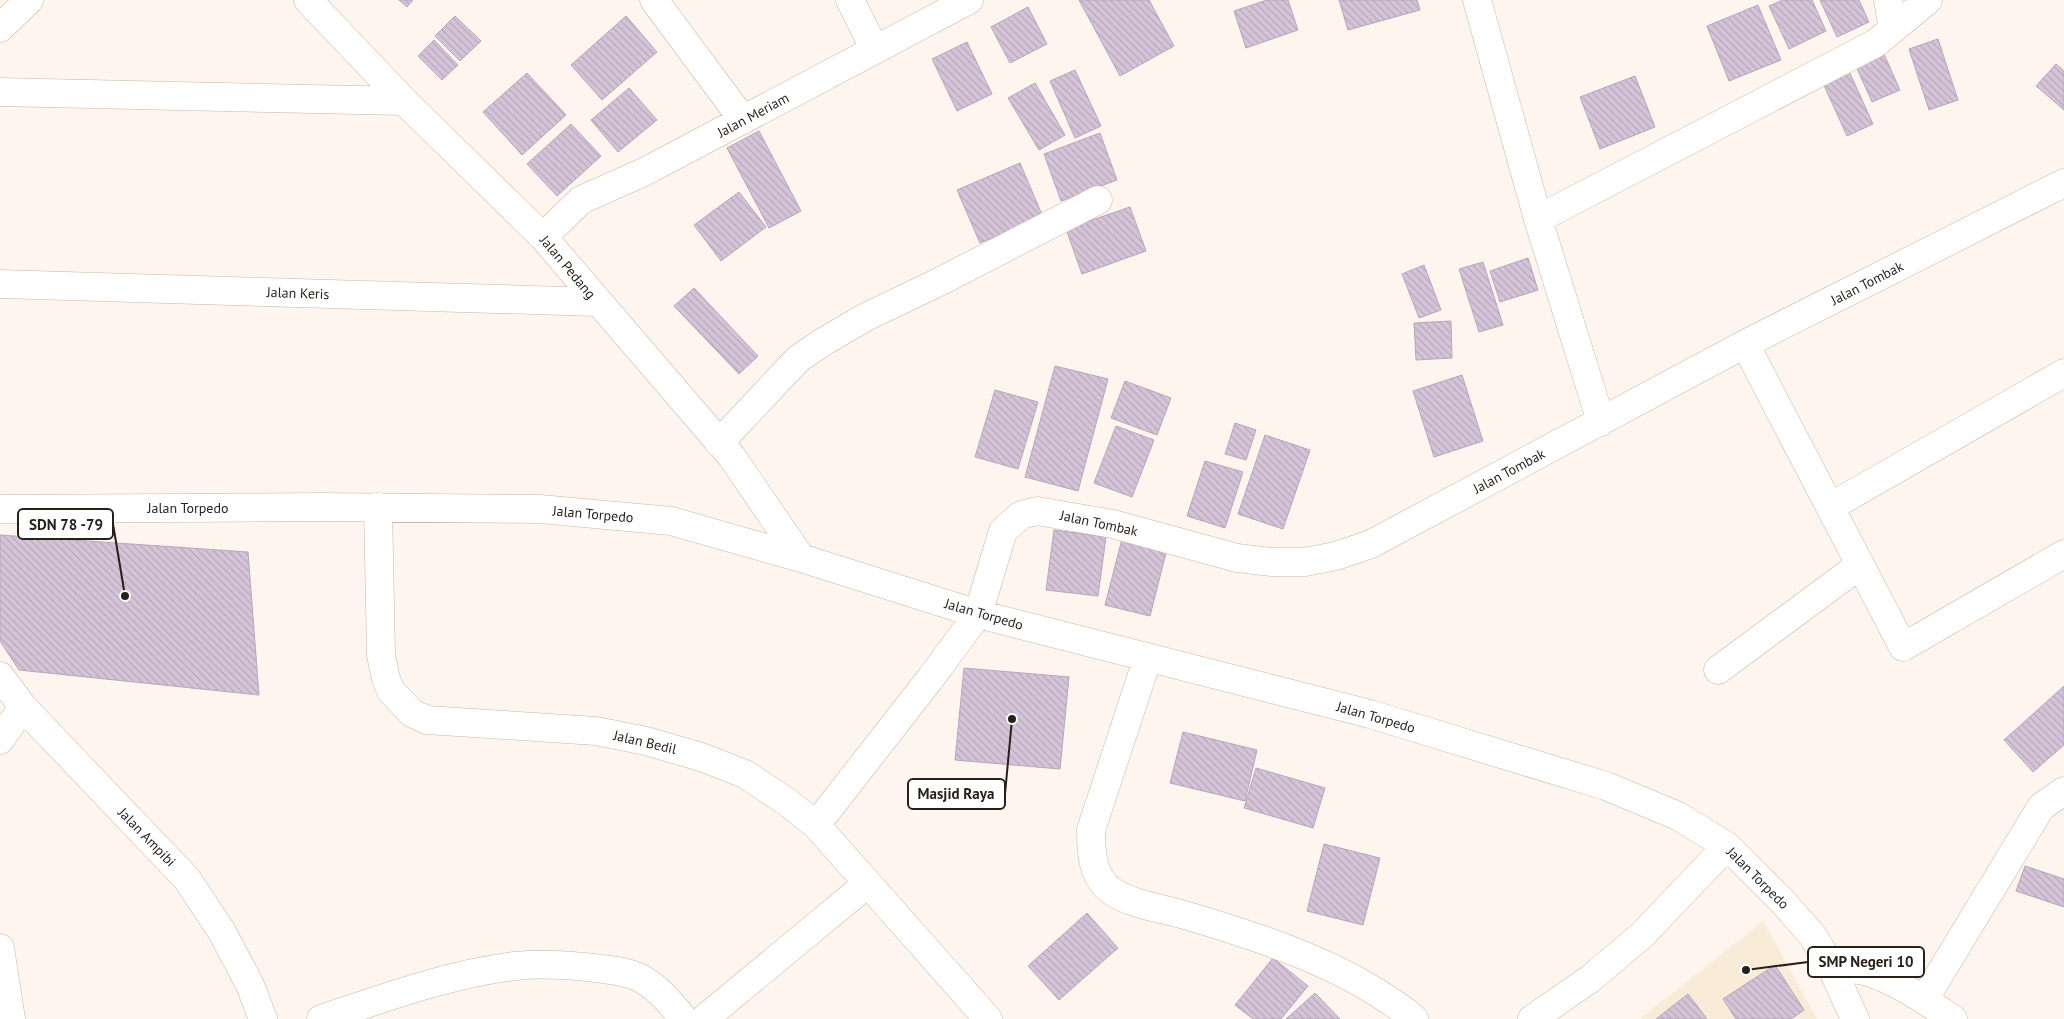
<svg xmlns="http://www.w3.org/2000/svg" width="2064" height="1019" font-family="'PT Sans',sans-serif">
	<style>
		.education { fill: #f8ebd7 }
		.building { fill: url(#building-back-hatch); stroke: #b7a6ba }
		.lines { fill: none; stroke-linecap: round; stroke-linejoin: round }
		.minor-casing { stroke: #cbb6a5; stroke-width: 29 }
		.minor { stroke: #fff; stroke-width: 28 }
		.labels { text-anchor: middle; stroke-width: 4.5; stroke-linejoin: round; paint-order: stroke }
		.street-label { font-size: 14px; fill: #271f19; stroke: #fff }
		.leader { fill: none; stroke: #271f19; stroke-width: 2 }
		.callout-dot { fill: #271f19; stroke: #fff; stroke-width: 2 }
		.callout { fill: #fff; stroke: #271f19; stroke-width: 2 }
		.callout-label { font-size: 15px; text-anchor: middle; font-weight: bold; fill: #271f19 }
	</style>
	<defs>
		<pattern id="building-back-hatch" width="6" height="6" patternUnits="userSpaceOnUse" patternTransform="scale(1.25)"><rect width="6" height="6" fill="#d5c4d8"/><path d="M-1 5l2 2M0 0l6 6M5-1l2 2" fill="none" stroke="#b7a8b9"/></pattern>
	</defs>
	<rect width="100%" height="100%" fill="#fef5ee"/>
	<path class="education" d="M1763,921L1817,1019H1640Z"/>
	<path class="building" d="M399,0H413L407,7Z
		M1079,0H1149L1174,46L1120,76Z
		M1267,0H1288L1298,30L1246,48L1234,11Z
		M1339,0H1417L1420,10L1348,30Z
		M1783,0H1812L1826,31L1789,49L1769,6Z
		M1820,0H1859L1869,22L1837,37Z
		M1758,5L1781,60L1729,81L1707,26Z
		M1028,7L1047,44L1010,63L991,27Z
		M455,16L481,41L460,61L435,36Z
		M626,16L657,52L602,100L571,65Z
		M1938,39L1958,100L1929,110L1909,49Z
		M434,40L458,65L442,80L418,56Z
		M967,42L992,94L957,111L932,59Z
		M1883,52L1900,90L1872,102L1855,64Z
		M2056,64L2064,71V110L2036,86Z
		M1848,69L1873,124L1847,136L1822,81Z
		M1075,70L1101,126L1075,138L1050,81Z
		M527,73L566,115L522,155L483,112Z
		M1635,76L1655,127L1600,149L1580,97Z
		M1035,83L1065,135L1039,150L1008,98Z
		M629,88L657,120L618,152L591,120Z
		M571,124L601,156L557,196L527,164Z
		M759,131L801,211L769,228L727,148Z
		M1100,133L1117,180L1061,201L1044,154Z
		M1020,163L1043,217L980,243L957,190Z
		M739,192L766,227L721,261L694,225Z
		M1130,207L1146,251L1082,274L1066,229Z
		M1528,258L1538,290L1500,302L1490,271Z
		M1483,262L1503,325L1479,332L1459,269Z
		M1424,265L1441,310L1419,318L1402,274Z
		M694,288L758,356L739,374L674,306Z
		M1451,321L1452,358L1416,360L1414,323Z
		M1055,366L1108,379L1078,491L1025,477Z
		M1462,375L1483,441L1434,457L1413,391Z
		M1125,381L1171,398L1157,435L1111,418Z
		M995,390L1038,402L1018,469L975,457Z
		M1235,423L1256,430L1246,460L1225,454Z
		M1116,426L1154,440L1132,497L1094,483Z
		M1265,435L1310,450L1283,529L1238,514Z
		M1205,461L1243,472L1225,528L1187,516Z
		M1054,530L1106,537L1098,596L1046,590Z
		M0,535L248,552L259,695L19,670L0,641Z
		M1122,539L1167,549L1150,616L1105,605Z
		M964,668L1069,677L1060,769L955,760Z
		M2064,686V745L2033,772L2004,740Z
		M1183,732L1257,750L1245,801L1170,783Z
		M1256,768L1325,788L1313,828L1244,808Z
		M1324,844L1380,858L1363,925L1307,911Z
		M2025,866L2064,879V907L2016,891Z
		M1087,913L1118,948L1059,1000L1028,966Z
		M1273,958L1308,986L1281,1019H1253L1235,1005Z
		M1775,965L1804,1010L1791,1019H1736L1723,999Z
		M1315,993L1340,1019H1286Z
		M1688,994L1707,1019H1656Z"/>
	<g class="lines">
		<defs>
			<path id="minor" d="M308,0L404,101L543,237L732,457L801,558
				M654,0L743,120
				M850,0L875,50
				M1477,0L1538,219L1601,422
				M1888,0L1893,29
				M0,28L29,0
				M0,92L404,101
				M1538,219L1876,43L1928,0
				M543,237L581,200L644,172L969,0
				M0,284L597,302
				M1745,344L1903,647L2064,554
				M719,443L798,359L823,342L864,318L941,281L1098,200
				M378,507L381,655L386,679L391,691L412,713L427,720L596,731L646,741L701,757L745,774L787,802L816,825L988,1019
				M1830,507L2064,373
				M0,509L319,507L540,509L671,521L801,558L978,614L1370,714L1606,786L1678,816L1727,846L1783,902L1812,935L1830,964L1855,1019
				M1148,657L1091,830C1091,853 1092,878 1113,892C1135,906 1163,908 1188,916C1255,936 1326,959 1384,997C1394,1004 1405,1010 1414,1019
				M1718,670L1860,565
				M0,676L23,707L187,879L222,932L250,985L263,1019
				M0,740L23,707
				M816,825L930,679L978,614L1003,531L1021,515L1037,511L1113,524L1237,558L1272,562H1305L1336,556L1371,544L1745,344L2064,183
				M0,948L11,1019
				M1830,964C1843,967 1856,969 1868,972C1899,982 1926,1001 1953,1019
				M1924,1000L2041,807L2064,791
				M321,1019C384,998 449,974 515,966C542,963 569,965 595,968C609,970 627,971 640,978C658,987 671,1004 684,1019
				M704,1019L867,884
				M1532,1019L1590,979L1642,935L1727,846"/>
		</defs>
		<use href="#minor" class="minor-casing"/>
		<use href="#minor" class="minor"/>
	</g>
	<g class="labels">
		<g class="street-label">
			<text transform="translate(753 115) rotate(-28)" y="5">Jalan Meriam</text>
			<text transform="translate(568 267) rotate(50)" y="5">Jalan Pedang</text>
			<text transform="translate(1867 283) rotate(-27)" y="5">Jalan Tombak</text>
			<text transform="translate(298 293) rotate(2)" y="5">Jalan Keris</text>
			<text transform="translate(1509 471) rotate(-28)" y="5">Jalan Tombak</text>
			<text x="188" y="513">Jalan Torpedo</text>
			<text transform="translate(593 514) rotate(5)" y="5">Jalan Torpedo</text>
			<text transform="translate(1099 523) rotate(12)" y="5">Jalan Tombak</text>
			<text transform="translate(984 614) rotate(16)" y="5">Jalan Torpedo</text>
			<text transform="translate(1376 717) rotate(16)" y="5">Jalan Torpedo</text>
			<text transform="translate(645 742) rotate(13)" y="5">Jalan Bedil</text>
			<text transform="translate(147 837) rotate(46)" y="5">Jalan Ampibi</text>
			<text transform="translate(1758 878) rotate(45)" y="5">Jalan Torpedo</text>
		</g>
	</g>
	<path class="leader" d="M125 596L113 524M1012 719L1005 794M1746 970L1808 962"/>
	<g class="callout-dot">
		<circle cx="125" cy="596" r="5"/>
		<circle cx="1012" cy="719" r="5"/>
		<circle cx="1746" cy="970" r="5"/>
	</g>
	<g class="callout">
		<rect x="18" y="509" width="95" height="30" rx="5"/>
		<rect x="908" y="779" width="97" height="30" rx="5"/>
		<rect x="1808" y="947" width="116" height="30" rx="5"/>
	</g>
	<g class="callout-label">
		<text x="66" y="530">SDN 78 -79</text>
		<text x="956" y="799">Masjid Raya</text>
		<text x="1866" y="967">SMP Negeri 10</text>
	</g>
</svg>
